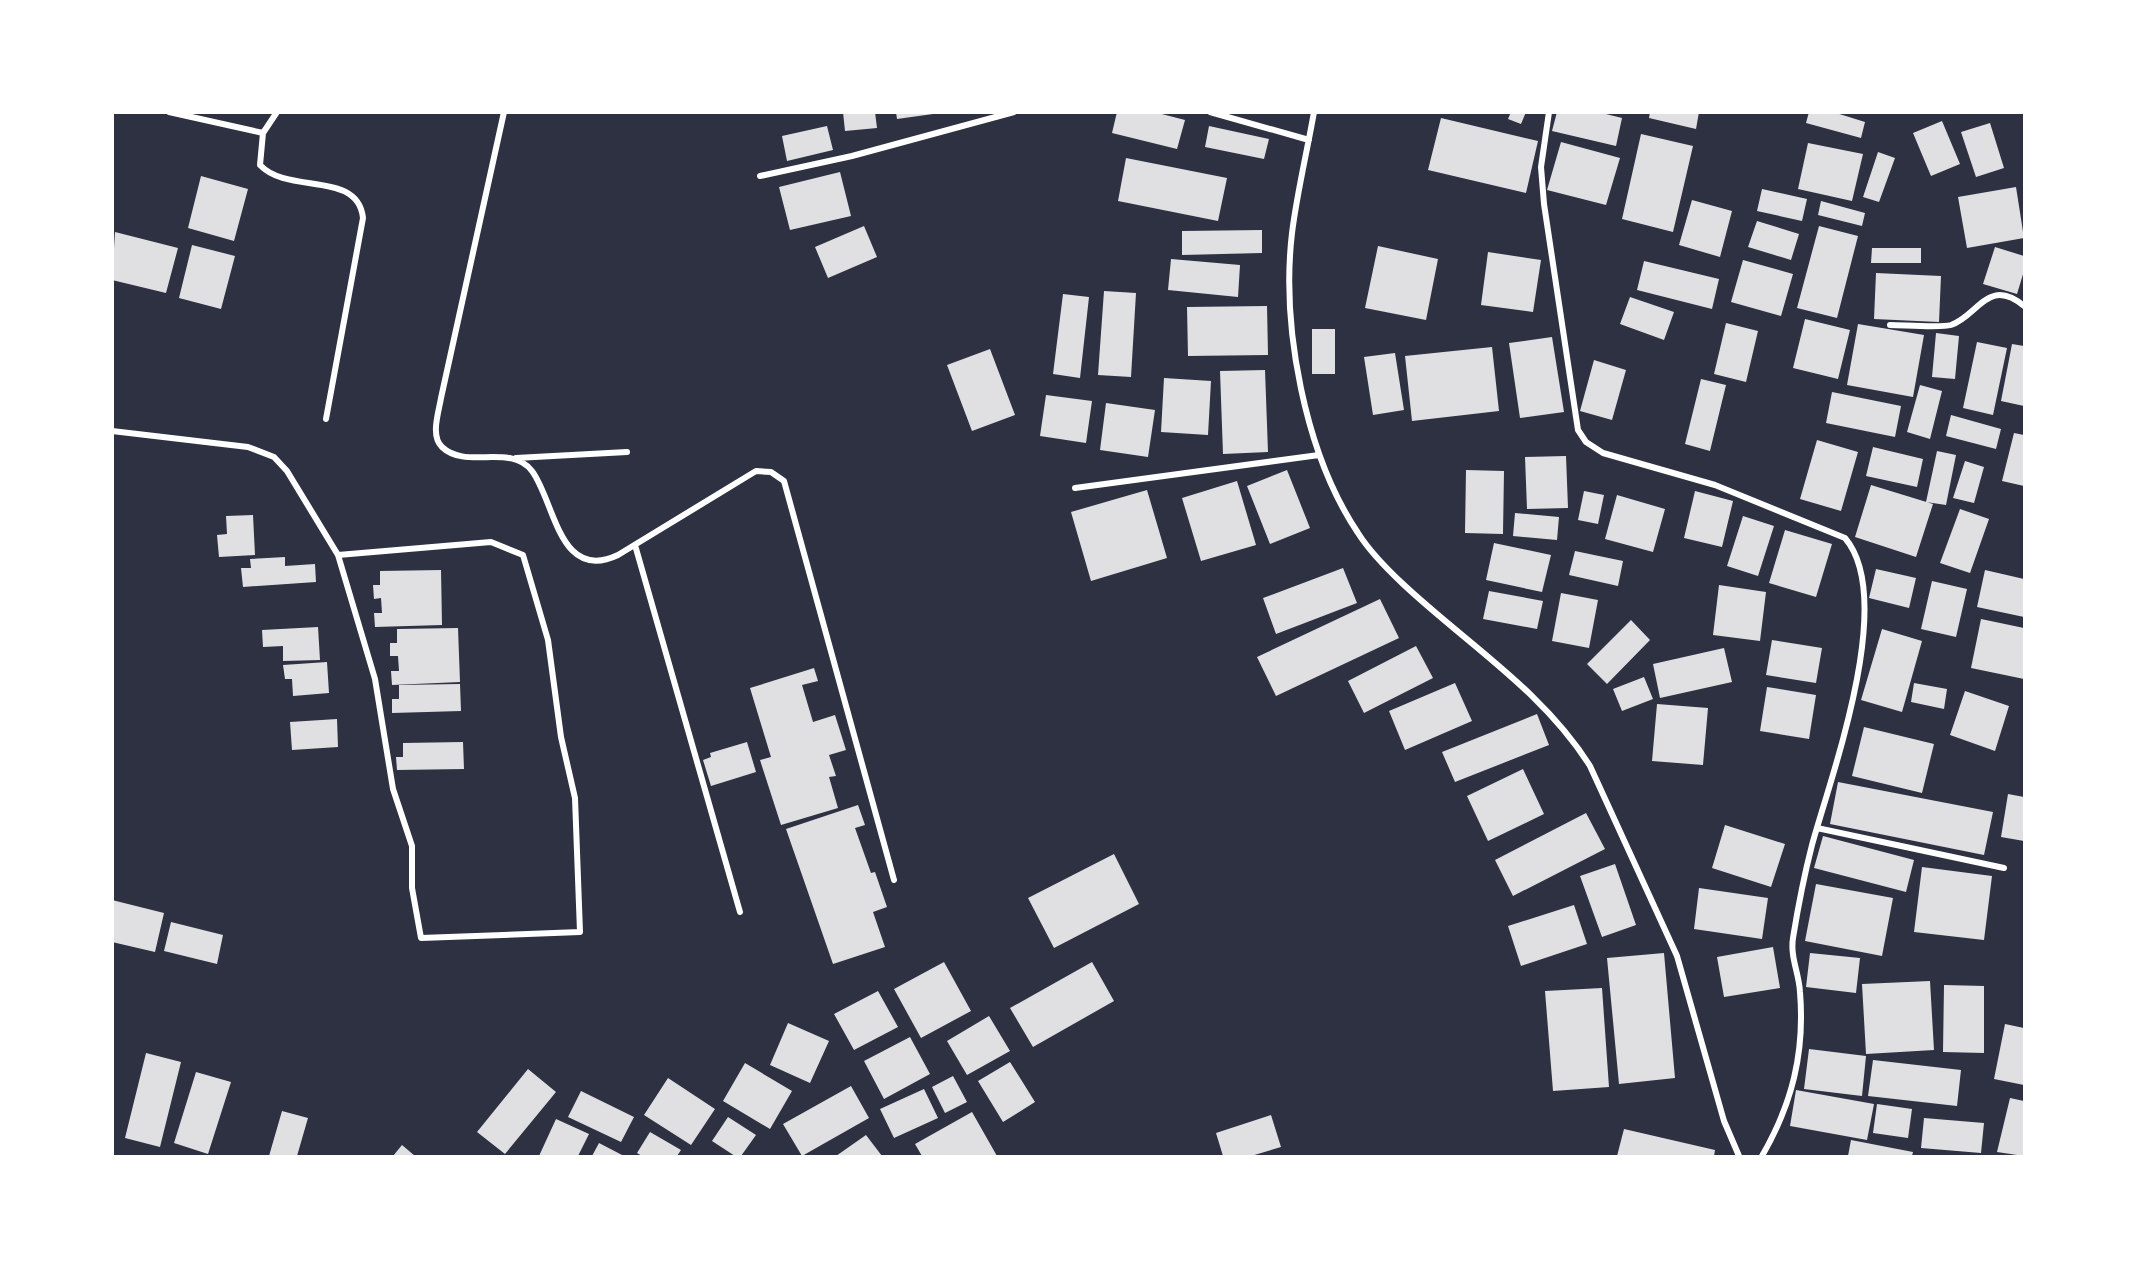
<svg xmlns="http://www.w3.org/2000/svg" width="2137" height="1269" font-family="Cabin,sans-serif">
	<style>
		.building { fill: #e0e0e3 }
		.lines { fill: none; stroke-linecap: round; stroke-linejoin: round }
		.minor { stroke: #fff; stroke-width: 6 }
	</style>
	<rect width="100%" height="100%" fill="#2d3142"/>
	<path class="building" d="M843,112H875L877,128L845,131Z
		M896,112H933V114L897,119Z
		M1117,112H1154L1185,120L1177,149L1112,133Z
		M1511,112H1526L1521,124L1508,119Z
		M1557,112H1598L1622,118L1616,146L1552,131Z
		M1650,112H1699L1696,129L1649,118Z
		M1809,112H1833L1865,122L1861,138L1806,123Z
		M1441,118L1538,141L1526,193L1428,170Z
		M1942,121L1960,164L1931,176L1913,133Z
		M1990,123L2004,168L1976,177L1961,132Z
		M827,126L833,150L787,161L782,136Z
		M1209,126L1269,139L1264,159L1205,147Z
		M1641,134L1693,146L1673,232L1622,219Z
		M1561,142L1620,158L1606,205L1547,190Z
		M1808,143L1863,154L1852,201L1798,189Z
		M1878,152L1895,158L1879,202L1863,197Z
		M1126,158L1227,178L1218,221L1118,201Z
		M840,172L851,216L790,230L779,187Z
		M201,176L248,189L234,241L188,228Z
		M2016,187L2024,238L1967,248L1958,197Z
		M1762,189L1807,199L1802,221L1757,211Z
		M1692,200L1732,211L1720,257L1679,245Z
		M1821,201L1865,213L1862,226L1818,215Z
		M1757,221L1799,234L1791,260L1748,247Z
		M864,226L877,257L828,278L815,247Z
		M1819,226L1858,236L1837,318L1797,308Z
		M1262,230V253L1182,255V231Z
		M115,232L178,248L166,293L112,280Z
		M192,245L235,256L221,309L179,298Z
		M1378,246L1438,259L1426,320L1365,308Z
		M1995,247L2024,256V271L2017,294L1983,284Z
		M1872,248H1921V263H1871Z
		M1488,252L1541,260L1533,312L1481,305Z
		M1171,259L1240,265L1238,297L1168,290Z
		M1743,260L1793,274L1781,316L1731,302Z
		M1644,261L1719,279L1712,309L1637,290Z
		M1876,273L1941,276L1939,322L1874,319Z
		M1104,291L1136,293L1131,377L1098,375Z
		M1063,294L1089,297L1080,378L1053,374Z
		M1630,297L1674,312L1664,340L1620,324Z
		M1267,306L1268,355L1188,356L1187,307Z
		M1805,319L1850,330L1838,379L1793,368Z
		M1726,323L1758,331L1746,382L1714,374Z
		M1858,324L1924,335L1913,397L1847,385Z
		M1312,329H1335V374H1312Z
		M1936,333L1959,336L1955,379L1932,377Z
		M1552,337L1564,412L1520,418L1509,343Z
		M1977,342L2007,348L1993,415L1963,408Z
		M2012,344L2024,346V406L2001,401Z
		M1492,347L1499,411L1412,421L1405,356Z
		M990,349L1015,415L972,431L947,365Z
		M1395,353L1404,410L1373,415L1364,357Z
		M1594,360L1626,370L1612,420L1580,411Z
		M1265,370L1268,452L1223,454L1220,371Z
		M1164,378L1211,381L1208,435L1161,432Z
		M1701,379L1726,385L1710,451L1685,444Z
		M1920,385L1942,391L1930,439L1907,432Z
		M1832,392L1901,406L1895,437L1826,423Z
		M1046,395L1092,401L1086,443L1040,436Z
		M1106,403L1155,410L1148,457L1100,450Z
		M1951,415L2001,429L1996,449L1946,436Z
		M2014,433L2024,435V486L2002,481Z
		M1817,440L1858,452L1841,511L1800,499Z
		M1873,447L1923,459L1917,487L1866,476Z
		M1937,451L1956,455L1946,505L1926,502Z
		M1566,456L1568,508L1527,509L1525,457Z
		M1965,461L1984,467L1974,503L1953,498Z
		M1287,470L1310,528L1270,544L1247,486Z
		M1466,470L1504,471L1503,534L1465,533Z
		M1237,481L1256,545L1201,561L1182,498Z
		M1871,485L1933,504L1916,557L1855,537Z
		M1147,490L1167,558L1091,581L1071,512Z
		M1584,491L1604,495L1598,524L1578,520Z
		M1695,491L1733,501L1722,547L1684,538Z
		M1617,495L1665,509L1653,552L1605,539Z
		M1960,509L1989,519L1970,573L1940,563Z
		M1515,513L1559,517L1557,540L1513,536Z
		M253,515L255,555L219,557L217,535L227,534L226,516Z
		M1743,516L1774,526L1758,576L1727,566Z
		M1785,530L1832,544L1816,597L1769,583Z
		M1494,543L1551,555L1542,592L1486,580Z
		M1575,551L1623,561L1618,586L1569,575Z
		M285,557V566L315,564L316,582L243,587L241,568H251L250,559Z
		M1343,568L1357,603L1276,634L1263,598Z
		M1876,569L1916,578L1909,608L1869,598Z
		M441,570L442,625L375,627L374,613H382L381,598L374,599L373,585H380V571Z
		M1985,570L2024,579V617L1977,607Z
		M1932,581L1967,589L1956,637L1921,629Z
		M1719,585L1766,592L1760,641L1713,635Z
		M1489,591L1543,601L1537,629L1483,619Z
		M1561,593L1598,600L1589,648L1552,641Z
		M1380,599L1399,638L1276,696L1257,657Z
		M1981,619L2024,628V679L1971,668Z
		M1631,620L1650,640L1607,684L1587,664Z
		M318,627L320,660L283,661V646L263,647L262,630Z
		M458,628L460,682L392,685L391,671H399L398,656H390V643H397V629Z
		M1882,629L1922,641L1902,712L1861,700Z
		M1772,640L1822,648L1816,683L1766,675Z
		M1416,646L1433,678L1364,713L1348,681Z
		M1724,648L1732,682L1660,698L1653,664Z
		M327,662L329,693L293,696L292,679H285L283,665Z
		M814,668L818,681L802,685L813,722L835,715L846,750L829,755L836,776L829,777L838,808L781,825L760,760L771,757L750,688Z
		M1644,677L1653,699L1622,711L1613,689Z
		M1455,683L1472,721L1405,750L1389,711Z
		M1914,683L1947,689L1944,709L1911,702Z
		M460,684L461,711L392,713V699H399V685Z
		M1767,687L1816,695L1809,739L1760,731Z
		M1965,691L2009,706L1995,751L1950,735Z
		M1657,704L1708,708L1703,765L1652,761Z
		M1537,714L1549,745L1455,782L1442,752Z
		M337,719L338,747L292,750L290,722Z
		M1864,727L1934,744L1922,793L1852,776Z
		M463,742L464,769L397,770L396,757H403V743Z
		M747,742L756,772L711,786L703,760L711,757L710,753Z
		M1523,769L1544,814L1488,841L1467,796Z
		M1838,782L1993,812L1984,855L1830,824Z
		M2008,794L2024,797V841L2001,837Z
		M858,805L865,825L855,828L871,873L875,872L887,907L873,912L885,947L833,964L786,829Z
		M1586,813L1605,849L1513,896L1495,860Z
		M1725,825L1785,844L1771,887L1712,868Z
		M1823,836L1914,860L1906,892L1814,868Z
		M1114,854L1139,904L1054,948L1028,898Z
		M1615,864L1636,925L1602,937L1580,876Z
		M1922,867L1992,876L1984,940L1914,932Z
		M1816,884L1893,898L1882,956L1805,941Z
		M1699,888L1768,898L1762,939L1694,929Z
		M112,900L164,913L155,952L112,942Z
		M1574,905L1587,944L1521,966L1508,926Z
		M171,922L223,935L217,964L164,951Z
		M1773,947L1780,988L1724,997L1717,957Z
		M1664,953L1675,1078L1619,1084L1607,958Z
		M1810,953L1860,958L1856,993L1806,987Z
		M944,962L971,1011L921,1038L894,989Z
		M1092,962L1114,1001L1033,1047L1010,1008Z
		M1930,981L1934,1050L1866,1054L1862,984Z
		M1944,985L1984,986V1053L1943,1052Z
		M1602,988L1609,1087L1553,1091L1545,991Z
		M878,991L898,1027L854,1050L834,1014Z
		M989,1016L1010,1051L967,1075L947,1041Z
		M788,1023L829,1041L810,1083L770,1065Z
		M2005,1024L2024,1028V1085L1994,1079Z
		M910,1037L930,1074L884,1099L864,1061Z
		M1809,1049L1866,1056L1862,1096L1804,1089Z
		M146,1053L181,1062L160,1147L125,1138Z
		M1873,1060L1961,1070L1957,1106L1868,1096Z
		M1010,1062L1035,1102L1003,1122L978,1081Z
		M745,1063L792,1091L770,1129L723,1101Z
		M528,1069L556,1092L505,1154L477,1132Z
		M196,1072L231,1082L208,1154L174,1143Z
		M953,1076L967,1102L945,1113L932,1087Z
		M668,1078L715,1109L691,1145L644,1115Z
		M851,1086L869,1118L802,1156L783,1124Z
		M924,1089L938,1118L894,1138L880,1109Z
		M1796,1090L1874,1104L1867,1140L1790,1126Z
		M581,1091L634,1117L621,1142L568,1117Z
		M2010,1098L2024,1101V1156L1997,1152Z
		M1877,1104L1912,1109L1908,1138L1873,1133Z
		M282,1111L308,1118L297,1156H269Z
		M972,1112L997,1156H922L915,1144Z
		M1271,1115L1281,1147L1251,1156H1223L1216,1133Z
		M728,1117L756,1135L741,1156H735L712,1141Z
		M1924,1118L1984,1123L1981,1153L1921,1148Z
		M556,1119L589,1134L578,1156H539Z
		M1624,1129L1715,1150L1714,1156H1617Z
		M650,1132L681,1150L677,1156H642L637,1153Z
		M866,1135L882,1156H836Z
		M1851,1140L1913,1152L1912,1156H1848Z
		M599,1143L624,1156H592Z
		M402,1145L415,1156H393Z"/>
	<g class="lines">
		<path class="minor" d="M169,112L263,133
			M277,112L263,133L260,165C288,195 358,170 363,218L326,419
			M504,112L441,398C439,411 430,436 442,447C466,470 511,443 532,471C555,502 559,583 618,555L756,471L771,472L784,481L894,880
			M1210,112L1309,140
			M1314,112C1307,152 1297,193 1292,233C1281,327 1305,454 1358,533C1370,552 1387,569 1403,584C1467,644 1543,691 1590,766L1677,956L1724,1121L1739,1156
			M1549,112L1541,167L1544,204L1578,430L1586,442L1603,453L1715,485L1845,538C1897,599 1831,776 1812,845C1804,876 1798,907 1793,938C1790,957 1799,973 1800,992C1805,1053 1792,1104 1762,1156
			M760,176L852,156L1014,112
			M1890,325C1903,325 1941,328 1951,325C1978,316 1988,276 2024,306
			M112,431L248,447L274,457L287,471L338,555L375,679L393,789L412,846V888L421,938L580,932L575,798L561,737L548,640L523,555L491,542L338,555
			M516,458L627,452
			M1075,488L1319,455
			M635,545L740,912
			M1817,828L2004,868"/>
	</g>
	<rect width="2137" height="1269" fill="none" stroke="#ffffff" stroke-width="228"/>
</svg>
